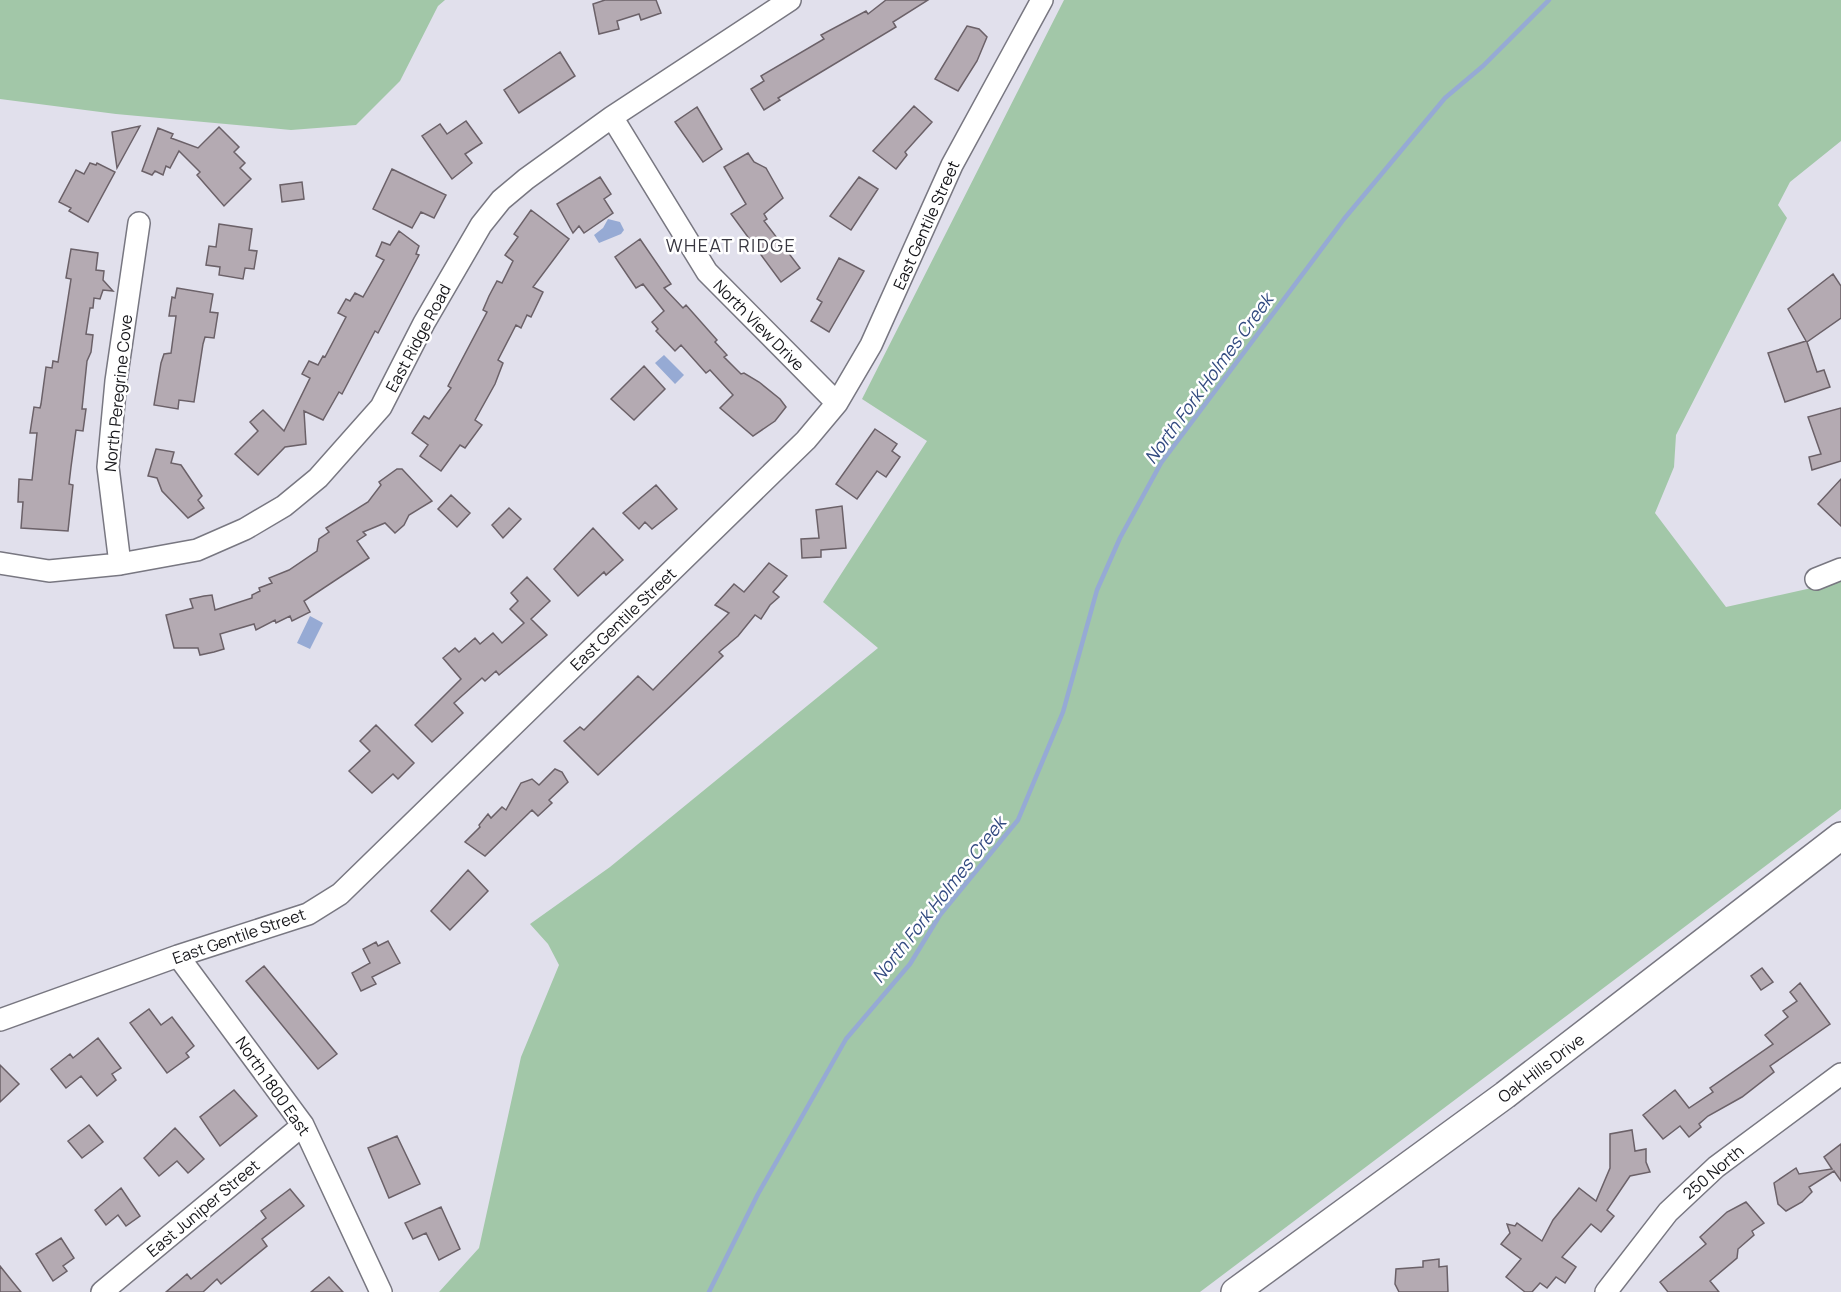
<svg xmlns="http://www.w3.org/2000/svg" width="1841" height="1292" font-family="Manrope,sans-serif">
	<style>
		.green { fill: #a2c7a8 }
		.water { fill: #96aad4 }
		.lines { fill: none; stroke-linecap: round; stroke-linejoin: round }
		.stream { stroke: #96aad4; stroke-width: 4.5 }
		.building { fill: #b4aab2; stroke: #6b6168; stroke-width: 1.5 }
		.minor-casing { stroke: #787781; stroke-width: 24 }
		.major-casing { stroke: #787781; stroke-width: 30 }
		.minor { stroke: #fff; stroke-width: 21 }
		.major { stroke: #fff; stroke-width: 27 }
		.labels { text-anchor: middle; stroke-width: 5; stroke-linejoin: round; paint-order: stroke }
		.street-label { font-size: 16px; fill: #16161a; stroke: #fff }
		.neighbourhood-label { font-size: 18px; letter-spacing: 1.5px; fill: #383740; stroke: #fff }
		.water-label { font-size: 18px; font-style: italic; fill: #324a80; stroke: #fff }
	</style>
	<rect width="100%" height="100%" fill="#e1e0ec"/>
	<path class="green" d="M0,0H445L438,6L400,81L356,125L291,130L116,114L0,99Z
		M1064,0H1841V141L1790,182L1778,205L1787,218L1676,435L1674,467L1655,513L1726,607L1816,587L1841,576V809L1200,1292H439L479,1248L521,1057L559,965L548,944L530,924L610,867L878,648L823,602L927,441L862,399Z"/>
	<path class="water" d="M608,219L620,222L624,230L621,234L599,243L594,235L603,228Z
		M664,355L684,375L675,384L655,363Z
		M310,616L323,623L310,649L297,643Z"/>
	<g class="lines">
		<path class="stream" d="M709,1292L758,1194L846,1039L910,964L940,915L1018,820L1063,712L1097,590L1120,538L1161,463L1344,219L1445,98L1483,66L1549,0"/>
	</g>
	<path class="building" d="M605,0H656L661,13L641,20L639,14L617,21L619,29L599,34L593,4Z
		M886,0H928L893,22L896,27L778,98L780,100L764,110L751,89L764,81L761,76L824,39L821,35L866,11L868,14Z
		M967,26L979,29L987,37L977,61L958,91L935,79Z
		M560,52L575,76L519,113L504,90Z
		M914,106L932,122L905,152L907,155L896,169L873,151Z
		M697,107L722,149L703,162L675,122Z
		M466,121L482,143L465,154L472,163L452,179L422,136L440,124L447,134Z
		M140,126L117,168L112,132Z
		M219,127L239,147L234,152L245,163L240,168L251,179L224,206L197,175L200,172L179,151L170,168L166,166L163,175L155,171L152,175L142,171L158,128L173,134L171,138L198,148Z
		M748,153L754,162L766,168L783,198L764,214L767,219L764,221L800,268L781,282L731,214L746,204L724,167Z
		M90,163L96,165L97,163L115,172L88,222L69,211L71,208L59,202L76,170L84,174Z
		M392,169L446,195L434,218L421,212L412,228L373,209Z
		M600,177L611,194L604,199L613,213L584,233L579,226L573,233L557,204Z
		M859,177L878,189L851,230L830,216Z
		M302,182L304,199L282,202L280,185Z
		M531,210L569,239L533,287L543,292L531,317L527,315L521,328L516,325L498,360L503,363L495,384L475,420L482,425L465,448L460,445L441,471L420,456L428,445L412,433L424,416L429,419L451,388L448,386L487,312L483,310L489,296L497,281L502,283L513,261L505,255L518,237L514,234Z
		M219,224L252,229L249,250L257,251L254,269L245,268L243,279L219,275L220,267L206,265L209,246L216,247Z
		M399,231L419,246L416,254L419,255L378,333L375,331L342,394L339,392L323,420L304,411L306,444L285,447L258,475L235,454L258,431L250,422L263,410L284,431L310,378L302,374L309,361L318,365L323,356L325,357L346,317L338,313L346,299L350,301L355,293L363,297L384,260L376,256L382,242L390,245Z
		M640,239L671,284L664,288L683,308L686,305L717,340L715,342L727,355L724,357L741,374L744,373L759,382L780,399L786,407L775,421L753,436L720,408L733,395L710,370L706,373L681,345L675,351L656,331L658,329L652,322L664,311L643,284L636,288L615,257Z
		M71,249L98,253L96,270L104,271L103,280L113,291L103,290L100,299L94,298L93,308H90L86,334L93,335L91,352L87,361L82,409H86L83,431L76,430L71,467L69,484L73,485L68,531L21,528L23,502H18L19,479L32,480L37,433H30L34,407L40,408L41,404L46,367L52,368L53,361L58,362L71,279L66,278Z
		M839,258L864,271L829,332L811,321L822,302L817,299Z
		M1833,274L1841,286V318L1807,342L1817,372L1824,370L1830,387L1785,402L1768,353L1806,341L1788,309Z
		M177,288L213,294L210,312L218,313L214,338L205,337L203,344L194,402L179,400L178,409L154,405L161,363L164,354L171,353L176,316H169L172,297L175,298Z
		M644,366L665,389L634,420L611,399Z
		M1841,408V461L1812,470L1809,457L1821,454L1808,417Z
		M875,429L897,444L892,451L900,457L886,477L877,471L857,499L836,484Z
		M156,449L174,452L171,463L181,465L202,496L198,500L204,508L188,518L162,491L157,478L148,476Z
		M397,469H402L432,501L409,515L404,525L395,533L385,523L363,532L366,535L357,541L369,558L304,601L310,612L292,621L290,616L276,623L275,620L256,630L254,624L220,634L224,649L214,652L200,655L198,648H174L166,615L193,608L190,599L204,596L212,595L215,610L252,598V595L260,591L259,588L272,583L269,578L289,570L317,551L319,539L329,532L326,528L368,502L381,485L379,482Z
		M1841,479V526L1818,504Z
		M656,485L677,509L652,529L645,522L639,529L623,513Z
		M451,495L470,513L457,527L438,509Z
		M842,506L846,548L821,550V557L802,558L801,539L819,538L816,510Z
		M509,508L521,519L503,538L492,525Z
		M593,528L623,560L606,575L604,572L578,596L554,569Z
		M769,563L787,576L773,592L779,597L770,605L761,619L755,615L738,636L719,652L723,656L598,775L564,741L580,727L584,730L638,676L653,690L729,613L715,605L726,593L734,584L744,592Z
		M527,577L550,601L531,619L547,635L499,675L496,671L485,681L482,678L454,703L463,713L432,742L415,725L461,679L443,658L455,648L459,652L475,638L480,644L493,633L502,643L524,623L510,609L518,601L511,593Z
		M376,725L414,763L398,779L393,774L372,793L349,771L370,751L360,741Z
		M555,769L562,772L568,782L549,800L552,803L538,816L532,810L485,856L465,842L480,827L479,825L488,814L491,818L502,807L506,810L521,783L532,779L539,785Z
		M468,870L488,891L450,930L431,911Z
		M388,941L400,963L372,977L376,984L361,991L352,973L370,963L363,949L376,942L378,946Z
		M264,966L337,1054L318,1069L246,981Z
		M1762,968L1773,982L1761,990L1751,976Z
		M1800,983L1830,1024L1770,1066L1774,1072L1742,1097L1708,1116L1699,1124L1701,1127L1689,1137L1680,1126L1663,1139L1643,1115L1675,1090L1689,1108L1713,1092L1710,1088L1773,1044L1765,1035L1788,1017L1783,1011L1797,1001L1790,992Z
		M149,1009L161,1025L172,1017L194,1046L186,1053L189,1057L167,1073L130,1023Z
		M98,1038L121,1068L112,1074L116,1080L97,1096L81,1076L66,1088L51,1069L70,1054L73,1058Z
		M0,1065L19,1084L0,1102Z
		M234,1090L257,1116L220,1146L200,1117Z
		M89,1125L103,1142L82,1158L68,1141Z
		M175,1128L204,1159L188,1173L177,1161L159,1176L144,1158Z
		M1632,1130L1635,1151L1646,1149V1162L1650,1172L1630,1176L1607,1210L1614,1216L1601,1232L1591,1224L1562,1257L1576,1267L1565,1283L1556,1277L1547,1288L1540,1283L1532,1292H1525L1506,1277L1521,1259L1501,1244L1510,1233L1507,1224L1515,1226L1517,1223L1542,1241L1553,1220L1579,1188L1596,1201L1610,1168V1134Z
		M397,1136L420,1184L389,1198L368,1148Z
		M1841,1144V1181L1834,1171L1809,1187L1812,1192L1802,1202L1786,1211L1778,1204L1774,1183L1796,1168L1799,1174L1832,1169L1824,1157Z
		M121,1188L140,1216L126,1226L118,1215L106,1225L95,1210Z
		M290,1189L304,1206L262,1239L267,1246L221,1284L217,1279L203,1292H166L187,1274L191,1279L266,1218L261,1211Z
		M1746,1202L1764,1223L1752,1231L1754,1235L1738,1249L1737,1258L1710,1281L1719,1292H1668L1660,1282L1706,1244L1700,1237L1727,1212Z
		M441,1207L460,1249L439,1260L426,1233L413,1239L405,1223Z
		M61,1238L74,1258L63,1266L67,1271L53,1281L36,1254Z
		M1439,1259V1267L1447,1266L1448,1292H1399L1395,1284L1396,1269L1423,1267V1261Z
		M0,1266L12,1281L21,1292H0Z
		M329,1277L343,1292H311Z"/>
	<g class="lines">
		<defs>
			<path id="minor" d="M612,117L707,272L837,403
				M0,563L49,571L120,564L197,550L245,529L284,506L318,478L381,407L424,323L481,225L501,200L526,179L612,117L790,0
				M120,564L108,467L116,381L139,223
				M1816,579L1841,569
				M178,956L303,1125L381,1292
				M0,1020L178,956L308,914L340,894L806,440L837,403L871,345L952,165L1042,0
				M102,1292L303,1125
				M1606,1292L1668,1212L1716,1167L1841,1074"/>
			<path id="major" d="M1235,1292L1505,1095L1841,836"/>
		</defs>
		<use href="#minor" class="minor-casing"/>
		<use href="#major" class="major-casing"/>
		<use href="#minor" class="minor"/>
		<use href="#major" class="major"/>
	</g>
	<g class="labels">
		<g class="street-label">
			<text transform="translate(926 225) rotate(-66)" y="6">East Gentile Street</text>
			<text transform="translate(759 325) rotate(45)" y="6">North View Drive</text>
			<text transform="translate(418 338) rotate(-62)" y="6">East Ridge Road</text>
			<text transform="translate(118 393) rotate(-84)" y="6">North Peregrine Cove</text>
			<text transform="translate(623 619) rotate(-44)" y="6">East Gentile Street</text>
			<text transform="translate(239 936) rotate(-19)" y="6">East Gentile Street</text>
			<text transform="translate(1541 1068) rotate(-37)" y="6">Oak Hills Drive</text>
			<text transform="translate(273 1086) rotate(55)" y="6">North 1800 East</text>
			<text transform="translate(1713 1172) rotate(-40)" y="6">250 North</text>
			<text transform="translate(203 1208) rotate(-40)" y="6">East Juniper Street</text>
		</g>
		<g class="neighbourhood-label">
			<text x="731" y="252">WHEAT RIDGE</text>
		</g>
		<g class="water-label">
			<text transform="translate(1209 379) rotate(-54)" y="6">North Fork Holmes Creek</text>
			<text transform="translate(939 900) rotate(-52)" y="6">North Fork Holmes Creek</text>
		</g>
	</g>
</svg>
